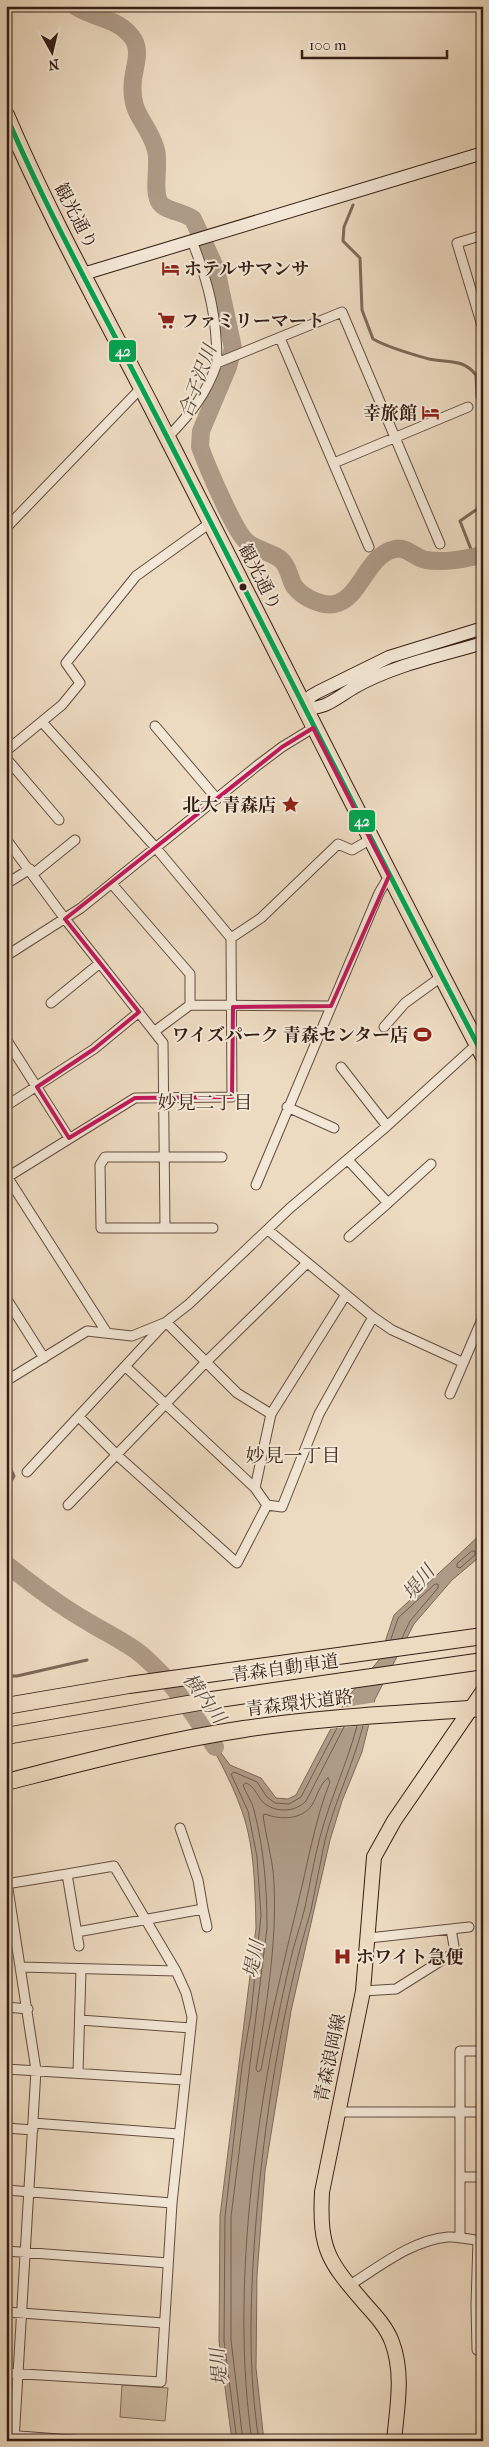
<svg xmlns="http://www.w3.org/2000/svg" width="489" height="2447" font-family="'IM FELL French Canon','Noto Serif JP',serif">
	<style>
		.green { fill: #cebba4; stroke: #826c5c }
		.water { fill: #ae9b87; stroke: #7e6959 }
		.pier { fill: #eddbc1 }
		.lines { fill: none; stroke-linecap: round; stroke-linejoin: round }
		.shore { stroke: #725c4e; stroke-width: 1 }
		.stream { stroke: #7e6959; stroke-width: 3 }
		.river { stroke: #ae9b87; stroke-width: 18 }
		.street-casing { stroke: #634d40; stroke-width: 11 }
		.secondary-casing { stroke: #351e15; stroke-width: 14 }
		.primary-casing { stroke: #351e15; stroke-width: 16 }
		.highway-casing { stroke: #351e15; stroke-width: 18 }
		.street { stroke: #f3e8d7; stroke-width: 9 }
		.secondary { stroke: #f3e8d7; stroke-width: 12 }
		.primary { stroke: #eddbc1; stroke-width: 14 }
		.highway { stroke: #eddbc1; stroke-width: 16 }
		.bus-1-casing { stroke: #f3e8d7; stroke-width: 9 }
		.bus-1 { stroke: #00a651; stroke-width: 5 }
		.marked { fill: none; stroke: #c2185b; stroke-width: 4; stroke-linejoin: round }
		.bus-dot { fill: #351e15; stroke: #f3e8d7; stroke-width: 2 }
		.labels { text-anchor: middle; stroke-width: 4; stroke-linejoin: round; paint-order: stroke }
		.street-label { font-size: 18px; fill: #351e15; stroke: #f3e8d7 }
		.poi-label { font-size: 18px; font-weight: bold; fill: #351e15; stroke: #f3e8d7; text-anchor: start }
		.water-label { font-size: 19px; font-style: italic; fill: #5f4a3d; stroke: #f3e8d7 }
		.neighbourhood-label { font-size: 19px; fill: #351e15; stroke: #f3e8d7 }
		.line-badge { stroke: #f3e8d7; stroke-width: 2 }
		.badge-label { font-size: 14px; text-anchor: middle; font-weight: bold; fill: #fff }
	</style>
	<rect width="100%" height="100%" fill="#eddbc1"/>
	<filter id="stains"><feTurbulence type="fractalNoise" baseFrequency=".004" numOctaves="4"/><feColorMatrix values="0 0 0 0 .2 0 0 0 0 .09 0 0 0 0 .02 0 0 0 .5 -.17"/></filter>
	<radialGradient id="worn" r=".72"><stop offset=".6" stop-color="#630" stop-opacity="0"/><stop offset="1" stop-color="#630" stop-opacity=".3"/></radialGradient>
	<path class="green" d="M122,2385L168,2388L165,2421L120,2417Z"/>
	<path class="water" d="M483,1532V1554L452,1580L414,1624L375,1699L362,1752L342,1801L330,1840L291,2011L265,2171L257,2275L256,2368L264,2441H232L219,2341L220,2216L256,1928C255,1890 255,1848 242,1811C231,1780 214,1750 198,1722L230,1765L261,1778L276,1798L288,1799L296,1795L347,1698L379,1660L394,1615Z"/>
	<path class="pier" d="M377,1702L371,1725L328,1729L339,1708Z"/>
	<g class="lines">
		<path class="shore" d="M472,1551H475V1555L460,1568L457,1567V1564Z
			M391,1639L398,1618L435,1584H438V1588L410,1621L402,1638
			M328,1778L330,1782C314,1822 308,1864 297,1907C284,1961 271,2015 261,2070L258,2072L256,2069C266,2008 277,1945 274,1883C273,1860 266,1838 263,1815L265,1814C280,1820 302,1820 312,1805C317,1797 320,1783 328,1778Z
			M237,2441L224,2341L225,2217L242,2066L251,2014L261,1915L257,1857L248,1811L231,1774L234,1772L257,1782L267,1797L275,1803L289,1804L301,1797L337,1728
			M243,2441L231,2340V2217L267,1928C267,1888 264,1849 254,1810C252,1801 246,1794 243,1785L246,1783C255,1787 256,1794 262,1801C273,1813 295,1813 306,1801L344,1727
			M252,2441C230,2290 256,2110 290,1962C294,1943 301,1925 305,1907C310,1884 314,1860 320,1837C330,1799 347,1764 357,1726
			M259,2441C248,2372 250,2303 255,2234C262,2142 275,2051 297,1961C301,1944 306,1928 311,1910C316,1887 320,1863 325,1840C335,1801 353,1765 363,1726"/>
		<path class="stream" d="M353,205L344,227L343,241L360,258L362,310L373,339C389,348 411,354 429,359C447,363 463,358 476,375L477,397L483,407
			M474,557L460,521L483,505
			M6,1458L14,1476L6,1490
			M128,1653L137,1651
			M6,1676H17L87,1660"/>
		<path class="river" d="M75,6C93,18 117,18 131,36C142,48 135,65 133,79C129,117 148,120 156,150C160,164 152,192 160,203C166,211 184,212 193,219L216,269L233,348L228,367L201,431L200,447C207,466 234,531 247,542C257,551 275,552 283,562C289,569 290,579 294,586C303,598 324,608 338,603C362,594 367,555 395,549C406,546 415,558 426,560C445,563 464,559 483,555
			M6,1564C33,1585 60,1606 90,1623C108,1634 126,1642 142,1655C172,1681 194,1714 215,1747"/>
		<defs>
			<path id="street" d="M483,235L457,243L483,329
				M192,241C209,284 217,317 217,363
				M280,338L369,547
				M168,437C191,413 206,395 217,363L342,312L440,544
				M334,463L468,407
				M6,528L142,387
				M155,726L217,799
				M6,751L62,705L80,683L66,663L136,576L210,523
				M6,758L59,820
				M6,839L65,919L163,1043L165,1227
				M33,874L75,840
				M6,884L30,869
				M112,884L190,974V1005
				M231,938L261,918L338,844L352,850L371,839
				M6,956L81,908L258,765L282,747L313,728
				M51,1003L100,963
				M384,1027L405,1003L441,977
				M155,1031L190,1005L331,1006
				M6,1039L69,1138
				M341,1067L387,1126
				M6,1106L94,1049L139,1012
				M287,1107L334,1128
				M348,1160L388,1203L431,1164
				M6,1175L107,1333
				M6,1178L135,1098L232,1097L231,938L156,848L42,722
				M256,1185L379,893L389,876
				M213,1228H101L100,1165L105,1157H222
				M268,1230L373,1317L392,1330L462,1362
				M349,1237L388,1203
				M6,1298L44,1358
				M166,1322L237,1393L271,1414
				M126,1367L255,1488
				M6,1381L87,1331L132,1336L164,1323
				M450,1394L483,1317
				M79,1417L118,1456L237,1563L267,1505L255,1488L271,1414L345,1296
				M27,1472L166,1322L189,1304L290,1208L387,1126L477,1044
				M68,1505L206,1362L307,1263
				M267,1505L282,1507L319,1414L373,1317
				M67,1874L114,1866L176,1971
				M6,1876L36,2070L14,2441
				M6,1884L67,1874L79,1946
				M203,1909L207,1927
				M451,1929L469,1927
				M77,1932L203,1909L198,1880L180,1828
				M363,1991L396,1989L455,1952L451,1929L369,1938
				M6,2007L28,2009
				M80,2020L191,2028
				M6,2069L184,2080
				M78,2073L81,1969
				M338,2112H483
				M33,2123L179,2134
				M6,2128L33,2130
				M461,2177H483
				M6,2190L172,2203
				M460,2238V2051H483
				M478,2240L476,2305L483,2304
				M6,2251L168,2263
				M350,2285C379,2267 412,2240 448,2237C459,2236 471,2240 483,2241
				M476,2305L477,2350
				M6,2312L164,2323
				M6,2373L161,2382L172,2203L192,2017L186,1993L176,1971L20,1967
				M6,2435L85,2441"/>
			<path id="secondary" d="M83,274L483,153
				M483,628L389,657L318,692L311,696L303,708C326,710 336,698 355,687C394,665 440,656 483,643"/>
			<path id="primary" d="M394,2441C397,2408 404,2374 392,2342C387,2328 376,2316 366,2305C329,2262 319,2251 322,2192L363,1991L374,1857L394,1821L483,1691"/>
			<path id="highway" d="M6,115C53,225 113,330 167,437C273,643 375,850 483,1055
				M6,1706L129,1685L483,1636
				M6,1736L205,1701L483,1661
				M6,1782C85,1762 164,1741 244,1729C323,1717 403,1714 483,1708"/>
		</defs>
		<use href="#street" class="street-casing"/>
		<use href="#secondary" class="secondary-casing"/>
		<use href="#primary" class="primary-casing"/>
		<use href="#highway" class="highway-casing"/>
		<use href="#street" class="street"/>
		<use href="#secondary" class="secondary"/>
		<use href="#primary" class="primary"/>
		<use href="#highway" class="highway"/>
		<defs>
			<path id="bus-1" d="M6,115C53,225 113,330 167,437C273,643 375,850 483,1055"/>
		</defs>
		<use href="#bus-1" class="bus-1-casing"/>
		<use href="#bus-1" class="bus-1"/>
	</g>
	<path class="marked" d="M313,728L389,876L331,1006L233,1007L232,1097L135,1098L69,1138L37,1087L94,1049L139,1012L65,919L282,747Z"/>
	<defs>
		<symbol id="hotel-bare" viewBox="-9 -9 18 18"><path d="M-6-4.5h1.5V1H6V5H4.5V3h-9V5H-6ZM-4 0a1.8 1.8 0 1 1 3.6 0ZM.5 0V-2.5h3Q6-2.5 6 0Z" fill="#8f2418" stroke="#f3e8d7" stroke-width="2.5" paint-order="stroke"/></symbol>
		<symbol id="supermarket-bare" viewBox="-9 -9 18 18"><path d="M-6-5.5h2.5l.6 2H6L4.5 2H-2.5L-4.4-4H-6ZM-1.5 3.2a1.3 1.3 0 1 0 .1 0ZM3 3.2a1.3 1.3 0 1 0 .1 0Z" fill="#8f2418" stroke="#f3e8d7" stroke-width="2.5" paint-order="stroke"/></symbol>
		<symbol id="sight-bare" viewBox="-9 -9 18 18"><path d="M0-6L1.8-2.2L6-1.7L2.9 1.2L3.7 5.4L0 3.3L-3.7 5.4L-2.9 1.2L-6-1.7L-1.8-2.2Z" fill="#8f2418" stroke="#f3e8d7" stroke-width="2.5" paint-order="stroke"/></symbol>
		<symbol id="stadium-bare" viewBox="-9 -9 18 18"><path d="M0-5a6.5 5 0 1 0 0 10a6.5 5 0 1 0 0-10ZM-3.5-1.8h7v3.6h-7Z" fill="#8f2418" stroke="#f3e8d7" stroke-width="2.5" paint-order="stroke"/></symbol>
		<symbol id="hospital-bare" viewBox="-9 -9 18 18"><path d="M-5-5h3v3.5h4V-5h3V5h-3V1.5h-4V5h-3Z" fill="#8f2418" stroke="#f3e8d7" stroke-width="2.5" paint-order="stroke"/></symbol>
	</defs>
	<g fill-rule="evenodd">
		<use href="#hotel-bare" x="158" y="256" width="25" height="25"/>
		<use href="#supermarket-bare" x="154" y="308" width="25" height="25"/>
		<use href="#hotel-bare" x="418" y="400" width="25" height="25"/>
		<use href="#sight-bare" x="278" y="792" width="25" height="25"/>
		<use href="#stadium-bare" x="410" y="1022" width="25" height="25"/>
		<use href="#hospital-bare" x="330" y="1944" width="25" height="25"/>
	</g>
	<circle class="bus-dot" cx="243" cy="587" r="4.5"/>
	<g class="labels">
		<g class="street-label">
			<text transform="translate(76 216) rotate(63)" y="6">観光通り</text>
			<text transform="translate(260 577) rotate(63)" y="6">観光通り</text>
			<text transform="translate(285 1668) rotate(-8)" y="6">青森自動車道</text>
			<text transform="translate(299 1703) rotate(-7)" y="6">青森環状道路</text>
			<text transform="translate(330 2058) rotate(-78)" y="6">青森浪岡線</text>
		</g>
		<g class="poi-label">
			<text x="184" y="275">ホテルサマンサ</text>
			<text x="181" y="327">ファミリーマート</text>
			<text x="417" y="419" text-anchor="end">幸旅館</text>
			<text x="276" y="811" text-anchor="end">北大 青森店</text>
			<text x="408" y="1041" text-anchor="end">ワイズパーク 青森センター店</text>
			<text x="356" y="1963">ホワイト急便</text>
		</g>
		<g class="water-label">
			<text transform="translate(197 381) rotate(-70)" y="7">合子沢川</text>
			<text transform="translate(418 1582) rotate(-50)" y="7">堤川</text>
			<text transform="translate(205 1698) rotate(54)" y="7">横内川</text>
			<text transform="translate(253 1959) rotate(-79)" y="7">堤川</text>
			<text transform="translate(218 2367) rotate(-95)" y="7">堤川</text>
		</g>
		<g class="neighbourhood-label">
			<text x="205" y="1109">妙見二丁目</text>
			<text x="293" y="1462">妙見一丁目</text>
		</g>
	</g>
	<g class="line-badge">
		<rect x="108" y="339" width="29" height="24" rx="5" fill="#00a651"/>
		<rect x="348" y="809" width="28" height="24" rx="5" fill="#00a651"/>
	</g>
	<g class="badge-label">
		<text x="123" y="356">42</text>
		<text x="362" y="826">42</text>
	</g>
	<rect width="489" height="2447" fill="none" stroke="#eddbc1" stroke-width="25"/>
	<rect x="8" y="8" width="474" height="2432" fill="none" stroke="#351e15" stroke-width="2.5"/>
	<rect x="12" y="12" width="464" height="2422" fill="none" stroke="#351e15"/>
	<g transform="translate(52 52) rotate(172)" stroke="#f3e8d7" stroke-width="4" paint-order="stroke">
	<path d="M0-4L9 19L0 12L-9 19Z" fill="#351e15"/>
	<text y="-8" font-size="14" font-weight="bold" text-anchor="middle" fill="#351e15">N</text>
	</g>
	<path d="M302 50v8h145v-8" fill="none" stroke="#351e15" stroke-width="2.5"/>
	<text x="309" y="50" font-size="15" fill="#351e15" stroke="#f3e8d7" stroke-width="4" paint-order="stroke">100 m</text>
	<rect width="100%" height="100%" filter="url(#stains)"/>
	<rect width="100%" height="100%" fill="url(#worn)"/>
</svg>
